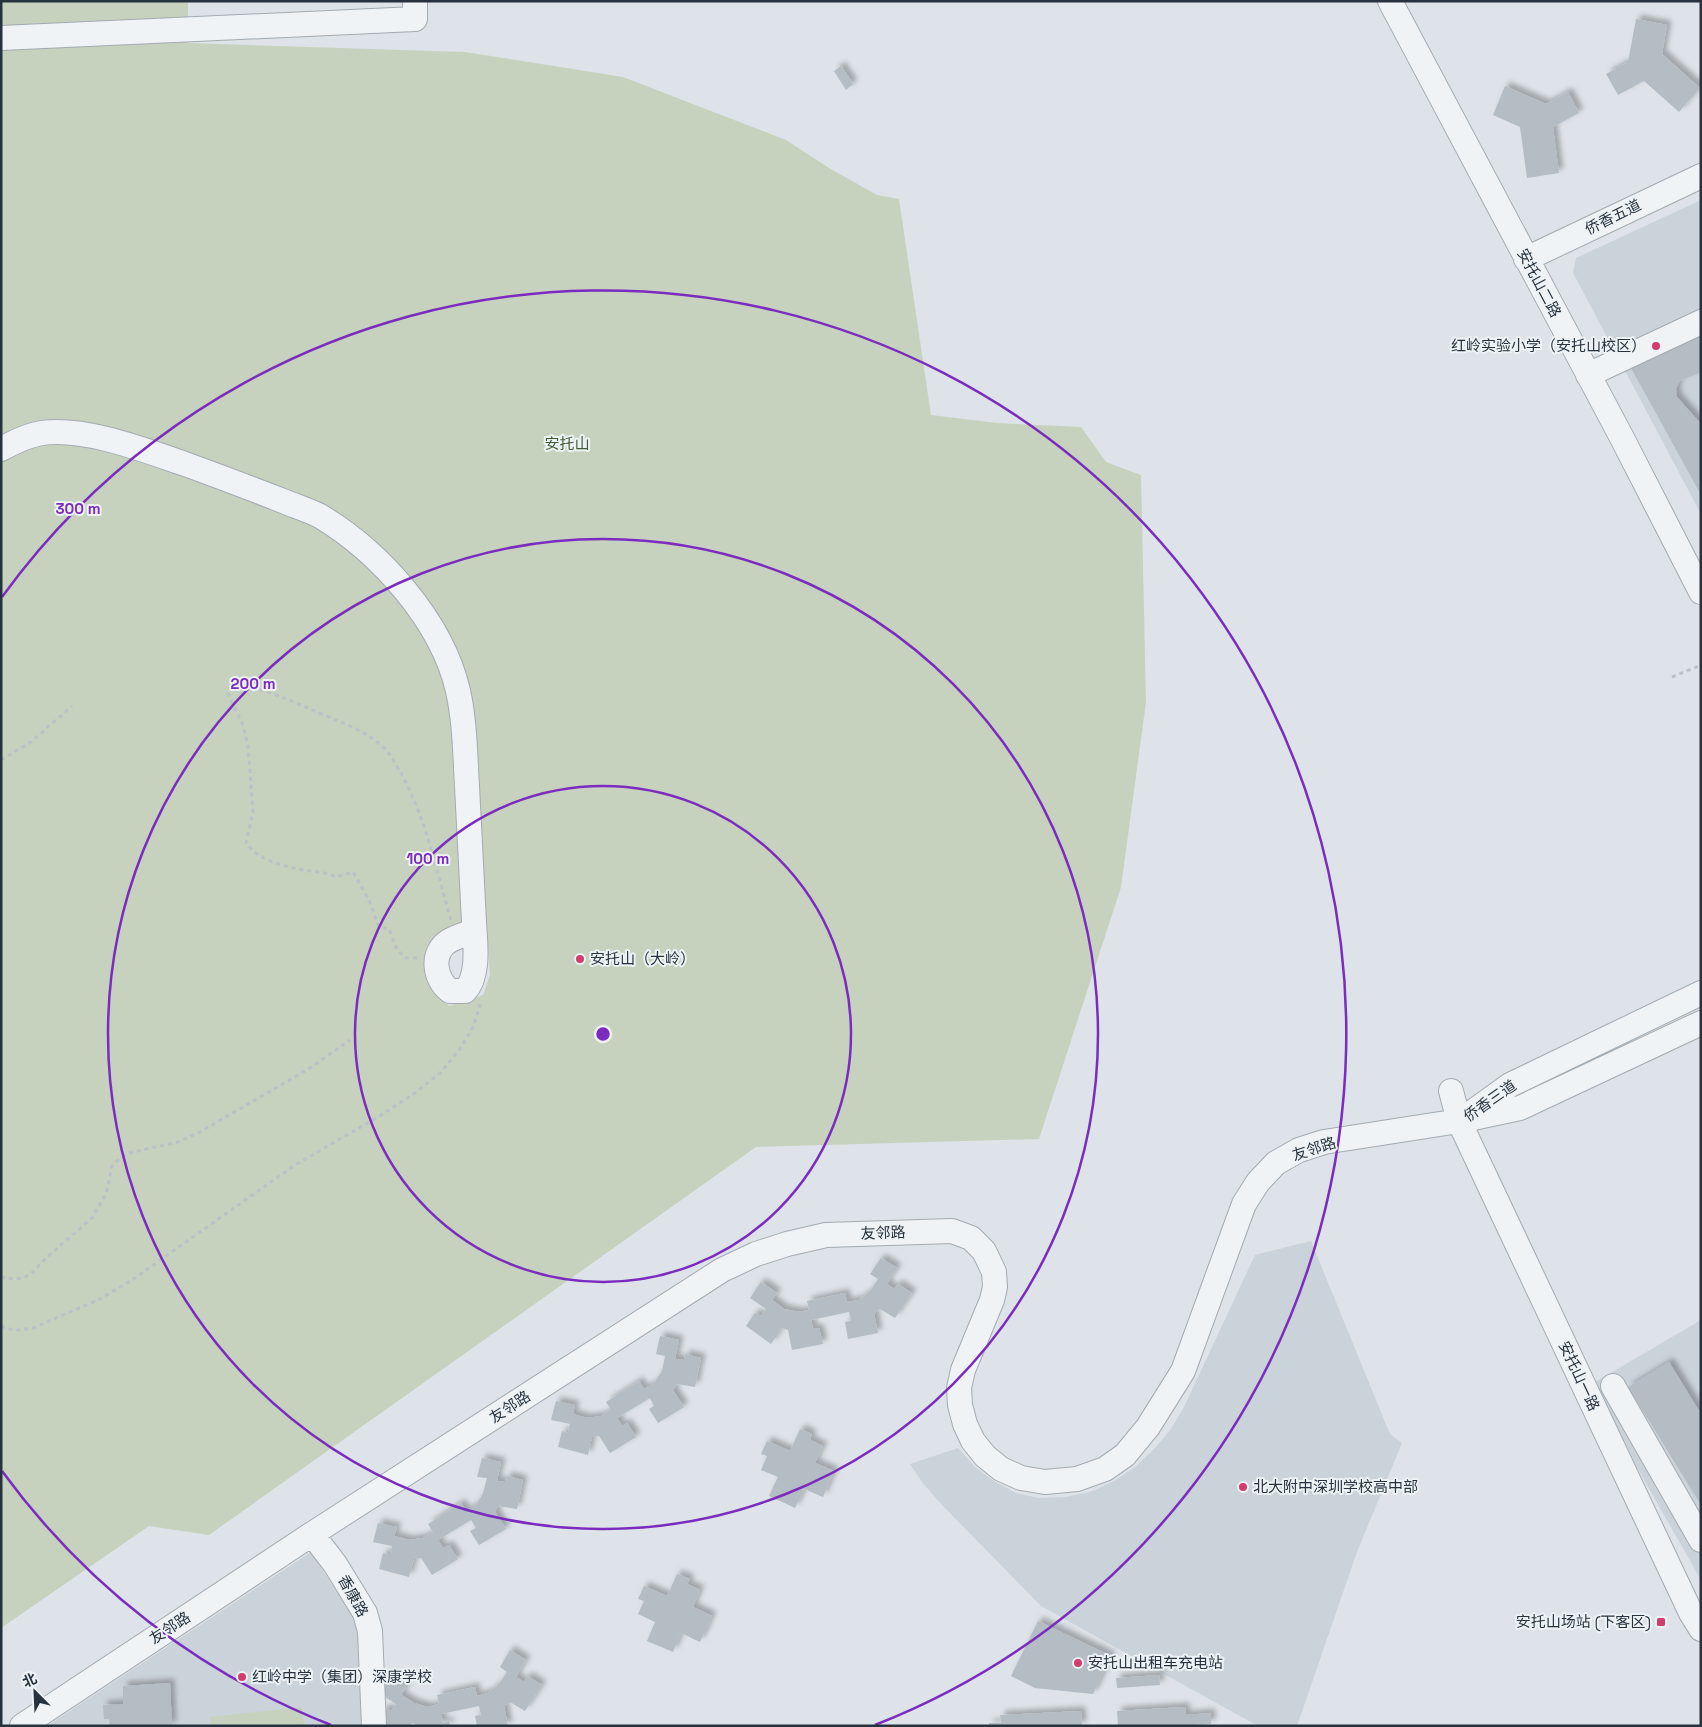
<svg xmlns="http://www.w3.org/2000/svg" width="1702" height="1727" font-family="'Space Grotesk','Noto Sans SC',sans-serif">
<defs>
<filter id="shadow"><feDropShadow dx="4.5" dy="-4.5" stdDeviation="2.5" flood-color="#0004"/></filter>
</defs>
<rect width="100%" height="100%" fill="#dde3e8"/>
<path fill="#cbd3da" d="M1701,200V514L1573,273L1576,258Z
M1311,1241L1390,1434L1402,1443L1357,1552L1297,1726H1258L1041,1606L941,1504L922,1482L910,1464L958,1448L975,1467L994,1481L1016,1493L1039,1498L1065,1497L1090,1492L1114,1481L1135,1467L1155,1448L1171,1429L1184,1407L1255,1255Z
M1701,1320V1580L1590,1385Z
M311,1552L361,1629L364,1726H47Z"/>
<path fill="#c6d2be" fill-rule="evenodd" d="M1,1H188V43L465,52L623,77L786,140L829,168L877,195L899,199L931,415L997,423L1081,427L1106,462L1141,475L1146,702L1121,887L1039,1139L756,1147L209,1535L149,1526L1,1628ZM459,923L485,926L488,947L490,975L483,995L449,1006L425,961L428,959L429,944C442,937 444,928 459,923Z
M302,1707L304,1726H210V1717Z"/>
<path fill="#b4bdc4" filter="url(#shadow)" d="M1636,19L1667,25L1662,54L1700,88L1679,112L1644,81L1618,95L1606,74L1628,62Z
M841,66L853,84L846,90L834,71Z
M1505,86L1546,104L1568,92L1579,113L1553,127L1559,173L1527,178L1520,127L1493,115Z
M1701,335V372L1680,381L1676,389L1677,397L1701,424V495L1631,368Z
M881,1258L897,1268L887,1284L894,1289L898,1284L912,1293L895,1318L880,1309L874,1313L878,1333L848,1339L845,1322L851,1321L849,1312L811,1320L813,1329L819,1328L823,1344L792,1350L788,1330L782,1328L771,1344L746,1326L755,1313L761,1316L766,1309L750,1298L761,1282L777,1293L772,1300L784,1309L798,1312L809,1310L807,1301L845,1293L847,1302L859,1300L870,1291L878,1279L870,1274Z
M660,1336L679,1340L675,1359L684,1360L685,1354L701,1358L695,1387L677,1384L673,1390L684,1407L658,1423L649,1409L654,1406L650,1398L617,1418L622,1426L627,1423L636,1437L610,1453L599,1436L592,1437L588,1455L558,1447L562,1431L568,1433L570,1424L551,1420L556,1401L575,1405L573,1414L587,1418L601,1416L611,1410L606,1402L639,1381L644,1389L654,1383L662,1371L665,1356L656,1354Z
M1669,1362L1701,1414V1505L1628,1387Z
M800,1429L812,1434L810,1440L823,1446L815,1463L834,1471L823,1497L804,1489L795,1508L769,1496L778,1477L761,1470L767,1456L761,1454L767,1441L790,1451Z
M482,1458L501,1462L497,1481L505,1482L507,1476L523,1480L517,1509L498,1506L495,1512L506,1529L479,1545L470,1531L476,1528L471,1520L438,1540L443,1548L449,1545L458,1559L432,1575L421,1558L414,1559L409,1577L379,1569L383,1553L390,1555L392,1546L373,1542L378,1523L397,1527L394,1536L409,1540L423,1538L433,1532L428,1524L461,1503L466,1511L476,1505L483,1493L487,1478L477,1477Z
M677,1574L690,1579L687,1584L700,1590L693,1607L712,1616L700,1642L681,1633L673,1652L647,1641L655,1622L638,1614L644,1601L638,1599L644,1586L667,1596Z
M1038,1621L1111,1656L1093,1694L1035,1688L1011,1676Z
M510,1650L526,1660L516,1677L524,1682L527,1676L542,1685L525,1711L510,1702L504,1706L508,1726H477L475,1716L481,1715L479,1706L441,1714L443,1723L449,1721L450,1726H419L412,1723L410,1726H382L376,1722L385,1708L391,1711L396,1704L379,1693L390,1677L406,1687L401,1695L414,1703L428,1707L439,1704L437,1695L475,1687L477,1696L488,1693L499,1684L507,1672L500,1667Z
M1159,1675L1160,1685L1117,1688L1116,1678Z
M170,1683L172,1726H110L109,1719H104L103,1705L123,1704V1686Z
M1185,1707L1186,1715L1211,1713V1724L1176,1726H1118L1117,1711Z
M1081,1711L1082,1726H989V1723H1001L1000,1715Z"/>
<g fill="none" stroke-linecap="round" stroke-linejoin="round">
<defs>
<path id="minor" d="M1390,1L1621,436L1701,592
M1,38L415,19V1
M1526,259L1701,176
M1588,375L1701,322
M1,449C14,442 28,435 42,433C85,427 144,450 185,464C218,476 250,488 283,501C295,506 308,510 320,516C380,552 442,621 458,691C465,722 465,754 467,786C469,831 472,877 474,922C475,942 480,975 465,991H450C436,980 430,956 446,943C454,937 465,935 474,930
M1451,1091L1459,1121L1691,1613L1701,1629
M1467,1116L1510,1085L1701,993
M1613,1386L1701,1540
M312,1534L335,1564L365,1613L370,1631L374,1726
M22,1726L312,1534L722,1270L756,1254L787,1244L826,1235L952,1231L971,1238L984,1251L994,1272L995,1287L992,1300L963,1370L959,1388L960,1405L965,1424L973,1441L985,1456L1001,1469L1021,1478L1045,1482L1077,1479L1105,1469L1125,1455L1148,1427L1183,1371L1244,1204L1258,1182L1276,1163L1299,1150L1324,1142L1459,1121L1520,1108L1701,1023"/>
</defs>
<use href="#minor" stroke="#a2abb2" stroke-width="26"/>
<path stroke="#bbc1c6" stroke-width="3" stroke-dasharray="4 4" stroke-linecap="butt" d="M1672,677L1701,665
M1,760L31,742L72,706
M417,958H406L397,950L389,929L379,927L369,900L353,872L336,877C324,871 311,872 298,869C280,865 257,859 246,843L253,812L248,745L242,723L229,696L228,690L230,687C258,685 285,698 310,709C334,720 365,729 384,748C391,755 396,765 401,773C426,819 437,871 451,921
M1,1277L14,1279L23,1278L31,1274L47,1257L93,1217L106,1194L112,1166L119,1159L129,1153L178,1142L200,1132L310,1068L350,1040
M1,1326L7,1329L18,1330L33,1328L100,1299L132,1280L295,1165L378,1117L415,1093L440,1073L460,1049L474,1026L480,1004"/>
<use href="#minor" stroke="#f0f3f6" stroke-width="24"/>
</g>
<g fill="none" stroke="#7b2cbf" stroke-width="2.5">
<circle cx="603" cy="1034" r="248"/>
<circle cx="603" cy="1034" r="495"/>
<path d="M331 1725A743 743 0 0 1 2 1471M2 597A743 743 0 1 1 875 1725"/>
</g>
<g fill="#d23d6d" stroke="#edf2f5" stroke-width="2">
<circle cx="1656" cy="346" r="5"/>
<circle cx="580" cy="959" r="5"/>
<circle cx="1243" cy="1487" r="5"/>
<rect x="1656" y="1617" width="10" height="10" rx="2.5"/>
<circle cx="1078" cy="1663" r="5"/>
<circle cx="242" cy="1677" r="5"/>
</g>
<g text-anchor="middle" stroke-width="4" stroke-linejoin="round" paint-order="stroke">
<g font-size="15" fill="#26333f" stroke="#edf2f5">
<text transform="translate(1613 217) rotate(-26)" y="5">侨香五道</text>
<text transform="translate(1539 283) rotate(62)" y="5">安托山二路</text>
<text transform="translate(1490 1101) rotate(-35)" y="5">侨香三道</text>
<text transform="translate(1314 1149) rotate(-18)" y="5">友邻路</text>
<text transform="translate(883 1233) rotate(-2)" y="5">友邻路</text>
<text transform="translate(1579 1376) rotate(65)" y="5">安托山一路</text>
<text transform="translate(510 1407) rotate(-33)" y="5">友邻路</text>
<text transform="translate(353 1596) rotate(61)" y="5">香康路</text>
<text transform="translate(170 1628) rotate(-33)" y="5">友邻路</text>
</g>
<g font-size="15" fill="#26333f" stroke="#edf2f5" text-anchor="start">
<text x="1646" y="351" text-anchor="end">红岭实验小学（安托山校区）</text>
<text x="590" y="964">安托山（大岭）</text>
<text x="1253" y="1492">北大附中深圳学校高中部</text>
<text x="1651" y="1627" text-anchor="end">安托山场站 (下客区)</text>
<text x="1088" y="1668">安托山出租车充电站</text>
<text x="252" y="1682">红岭中学（集团）深康学校</text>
</g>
<g font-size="15" fill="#415b33" stroke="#edf2f5">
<text x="567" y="449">安托山</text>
</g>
</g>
<circle cx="603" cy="1034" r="8" fill="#7b2cbf" stroke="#edf2f5" stroke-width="2.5"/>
<g font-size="15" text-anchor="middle" font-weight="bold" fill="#7b2cbf" stroke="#edf2f5" stroke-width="4" stroke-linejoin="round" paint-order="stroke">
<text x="78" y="514">300 m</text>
<text x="253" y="689">200 m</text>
<text x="428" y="864">100 m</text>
</g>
<rect width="1702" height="1727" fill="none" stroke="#26333f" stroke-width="5"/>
<g transform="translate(35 1692) rotate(336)" stroke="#edf2f5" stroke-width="4" paint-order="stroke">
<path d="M0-4L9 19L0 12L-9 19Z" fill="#26333f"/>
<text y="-8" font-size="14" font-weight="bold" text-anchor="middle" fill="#26333f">北</text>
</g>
</svg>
